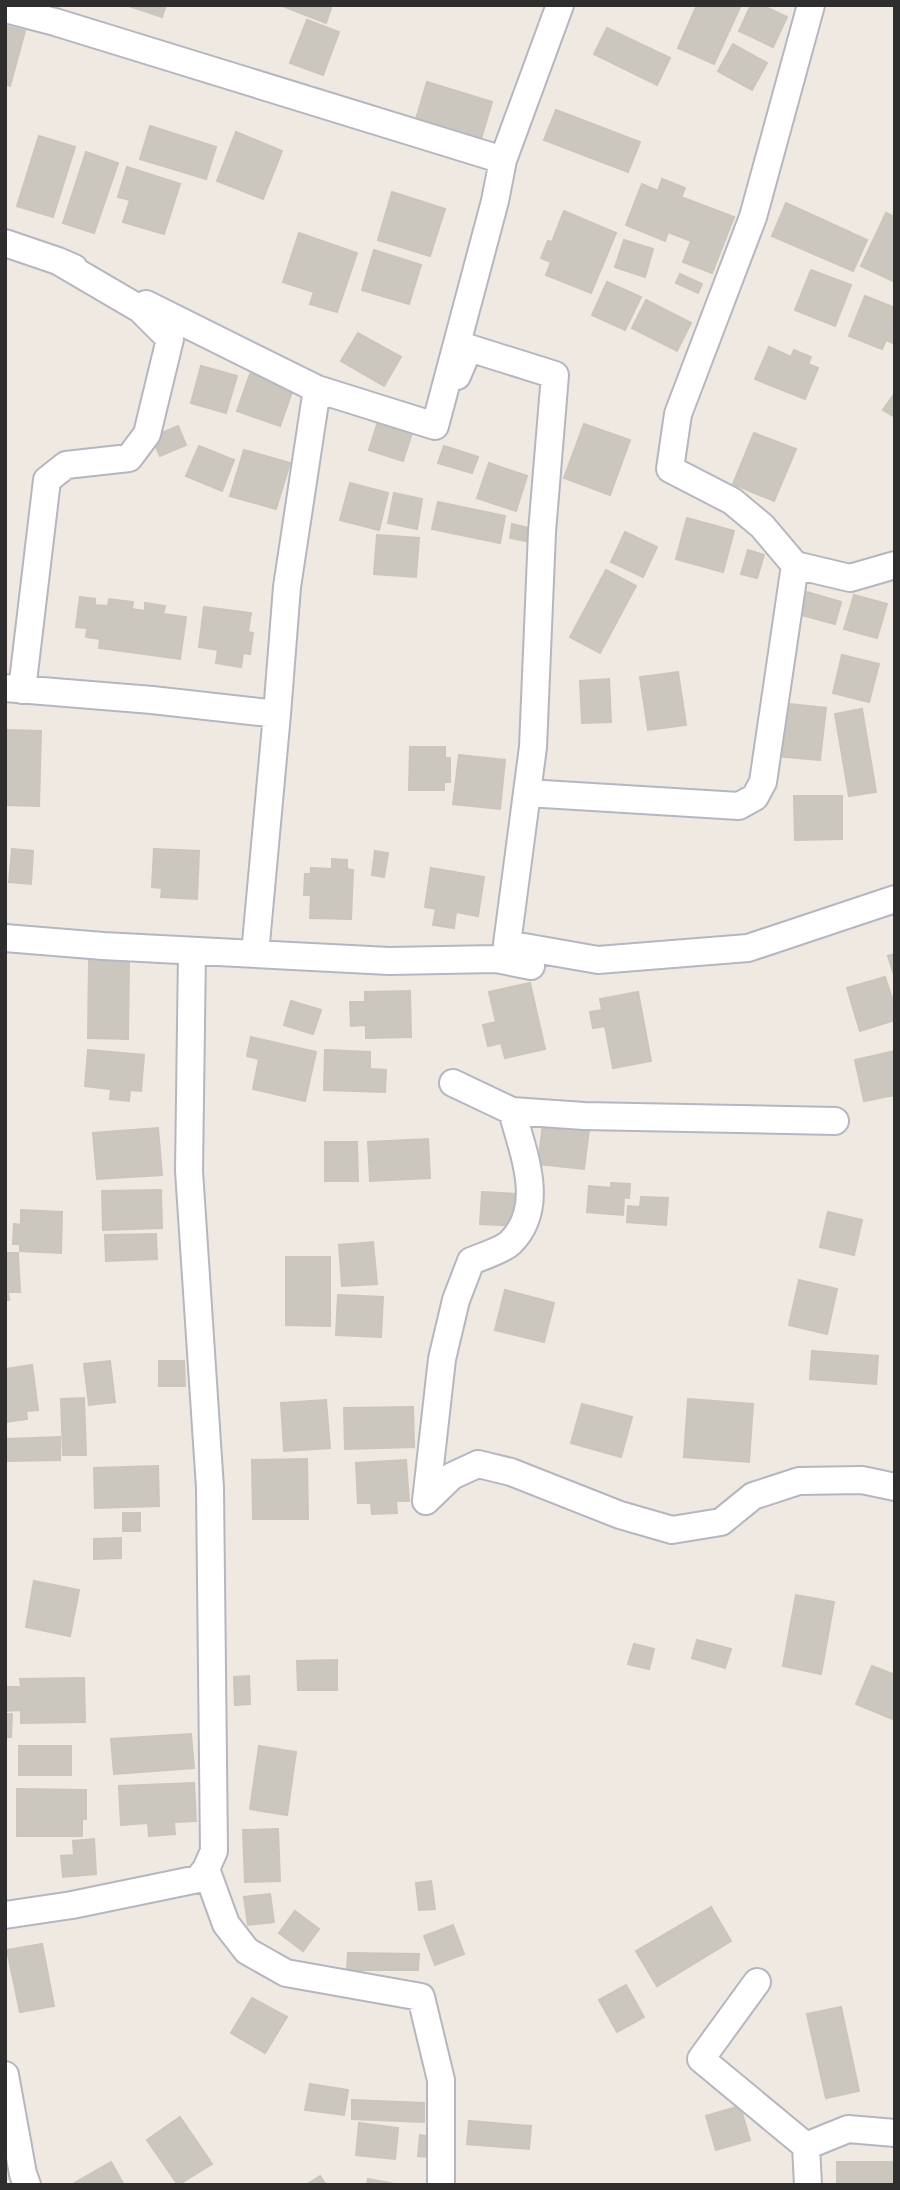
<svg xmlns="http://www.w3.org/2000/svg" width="900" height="2190" font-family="'Golos Text',sans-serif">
<rect width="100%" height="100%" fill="#efe9e1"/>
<path fill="#cbc7bf" stroke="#cbc5ba" stroke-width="2" d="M126,5H166L162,17Z
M280,5H332L326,23Z
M697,5H741L714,64L678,48Z
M751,5H761L787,17L773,47L739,31Z
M307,20L339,32L323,75L290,63Z
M5,26L25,31L10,86L5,84Z
M607,28L670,58L657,85L594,54Z
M733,44L767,63L752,90L718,71Z
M427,82L492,102L481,139L416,119Z
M556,110L640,142L628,172L544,140Z
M150,126L216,147L206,179L140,159Z
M236,132L282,151L263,199L217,181Z
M39,136L75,147L53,217L17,206Z
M86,152L118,163L94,233L63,223Z
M127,167L180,184L164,234L123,222L130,200L118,197Z
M662,179L685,188L681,197L734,217L712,273L683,262L691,241L668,232L665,241L626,225L642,184L658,191Z
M392,192L445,209L430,256L378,240Z
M786,203L867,240L853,271L772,236Z
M564,211L616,233L591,293L546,275L551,262L541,258L548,241L552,242Z
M886,213L895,217V282L861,266Z
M299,233L357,253L337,312L310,304L314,292L283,282Z
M624,240L653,249L645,277L615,267Z
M374,250L421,265L409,304L362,290Z
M811,270L851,285L835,326L795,310Z
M680,274L702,284L698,293L676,283Z
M607,282L641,297L625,330L592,315Z
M865,296L895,308L893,323H895V344L886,340L882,349L849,336Z
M646,300L691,323L677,351L632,328Z
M358,333L401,357L384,386L341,361Z
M769,347L791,357L794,350L811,357L808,364L818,368L805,399L755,379Z
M201,366L237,376L226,413L191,403Z
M250,374L293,389L280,426L237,411Z
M895,393V417L883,410Z
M379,418L413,430L403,461L369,450Z
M584,424L630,440L610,495L564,478Z
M178,426L186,445L160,456L152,437Z
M754,433L796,449L774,501L733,484Z
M199,446L234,460L222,491L186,476Z
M444,446L478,457L472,473L438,463Z
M244,450L290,463L276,509L230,496Z
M489,463L527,476L516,511L477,498Z
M350,483L388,493L379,530L340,520Z
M394,493L422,499L417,529L388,523Z
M438,502L505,516L500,543L432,529Z
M687,518L734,531L723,572L676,559Z
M512,524L529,528L526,541L510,538Z
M625,532L657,547L643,577L611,562Z
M377,535L419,538L416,577L374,574Z
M748,550L764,555L757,578L741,574Z
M606,570L636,586L600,653L570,637Z
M800,590L841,602L835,624L794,613Z
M854,595L887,604L877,638L844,629Z
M80,597L95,599V605L108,606L109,599L133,602L132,609L145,611V603L165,606L163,614L186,617L180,659L99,648L100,639L86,637L87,628L76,627Z
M204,607L251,613L248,632L253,633L250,654L243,653L241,667L216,663L218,650L199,647Z
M842,655L879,664L869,702L833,693Z
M678,672L686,725L648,730L640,677Z
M609,679L611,722L582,723L580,681Z
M780,703L826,708L820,760L774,756Z
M862,709L876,792L849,796L835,714Z
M5,730L41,731L39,806L5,805Z
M410,747H445V758H450V782H444V790H409Z
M459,755L505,760L500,809L453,804Z
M794,796H842V839L795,840Z
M12,849L33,851L31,884L9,882Z
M154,849L199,851L197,899L161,897L162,888L152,887Z
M375,851L388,853L384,877L372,875Z
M332,859L347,860V869L353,870L351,919L310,918L311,895H304L305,874H311V868L332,869Z
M431,868L484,877L478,916L456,912L454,928L433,925L436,909L425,907Z
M895,954V978L888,956Z
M89,961L129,962L128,1039L88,1038Z
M885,977L895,1007V1020L860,1031L847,988Z
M530,983L545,1049L505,1058L501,1043L488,1046L483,1025L496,1022L489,992Z
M410,991L411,1037L366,1038V1025L351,1026L350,1002H365V992Z
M638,992L651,1061L613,1068L605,1026L593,1028L590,1012L602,1010L600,999Z
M291,1001L321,1010L313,1034L284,1025Z
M251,1037L316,1052L305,1101L253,1089L259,1059L247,1056Z
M88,1050L144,1055L141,1091L130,1090L129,1101L110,1099L111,1089L85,1086Z
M325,1050L370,1052V1069L386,1070L385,1092L324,1090Z
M895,1051V1095L864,1101L855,1060Z
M543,1124L589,1130L584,1169L538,1164Z
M158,1128L162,1175L97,1179L93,1133Z
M428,1139L430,1178L370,1181L368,1142Z
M325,1142H357L358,1181H325Z
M611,1183L630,1184L629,1198L624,1197L623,1215L587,1212L589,1186L611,1188Z
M161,1190L162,1228L103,1230L102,1191Z
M482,1192L519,1194L517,1226L480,1224Z
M641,1197L668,1198L666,1225L627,1222L628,1206L640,1207Z
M21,1210L62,1212L61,1253L20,1251V1244H13L14,1224L21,1225Z
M828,1212L862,1220L854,1255L820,1247Z
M156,1234L157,1259L106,1261L105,1235Z
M373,1242L377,1284L342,1286L339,1245Z
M5,1253H18L20,1292H8L9,1300H5Z
M286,1257H330V1326L286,1325Z
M799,1280L837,1289L827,1334L789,1325Z
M505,1290L554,1303L544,1342L495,1330Z
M338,1295L383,1297L381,1337L336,1335Z
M812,1351L878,1356L876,1384L810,1379Z
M110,1361L115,1402L89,1405L84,1364Z
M159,1361H184L185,1386H159Z
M32,1365L38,1410L26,1411L27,1419L7,1422L5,1414V1369Z
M84,1398L86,1455H63L61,1399Z
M688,1399L753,1404L749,1462L684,1457Z
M326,1400L330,1448L284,1451L281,1403Z
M582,1404L632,1417L621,1457L571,1443Z
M413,1407L414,1447L345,1449L344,1408Z
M60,1437V1460L7,1461L6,1439Z
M307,1459L308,1519H253L252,1460Z
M406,1460L409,1501H396L397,1513L372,1514L371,1503H358L356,1463Z
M158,1466L159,1506L95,1508L94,1468Z
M123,1513H140V1531H123Z
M121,1538V1558L94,1559V1539Z
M34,1581L79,1590L70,1636L26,1627Z
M796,1595L834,1602L821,1674L783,1666Z
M697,1640L731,1649L725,1668L692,1658Z
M634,1644L654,1649L649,1669L628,1664Z
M337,1660V1690H298L297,1661Z
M872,1666L895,1675V1720L856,1704Z
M249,1676L250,1704L235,1705L234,1677Z
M84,1678L85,1722L21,1723V1710L6,1711V1687H21L20,1679Z
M5,1714H12L11,1737H5Z
M191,1734L194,1768L114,1774L111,1739Z
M19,1746H71V1775H19Z
M259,1746L296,1752L287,1815L250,1809Z
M194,1783L196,1821L174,1822L175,1834L149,1836L148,1823L121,1825L119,1786Z
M17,1789L86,1790V1819H82V1836H17Z
M278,1829L280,1881L245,1882L243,1830Z
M94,1839L96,1874L63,1877L61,1856L74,1855L73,1841Z
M431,1881L435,1909L419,1910L416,1883Z
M270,1894L274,1922L248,1925L244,1897Z
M711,1907L731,1941L657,1986L636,1951Z
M295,1911L319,1929L303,1951L279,1933Z
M453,1925L464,1954L435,1965L424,1936Z
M42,1944L54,2006L20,2012L7,1950Z
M348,1953L419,1954L418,1970H347Z
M626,1985L644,2017L617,2032L599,2000Z
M252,1998L287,2017L265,2053L231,2033Z
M841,2007L859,2091L826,2098L807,2014Z
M310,2084L348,2090L344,2115L305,2110Z
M352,2100L424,2103V2122L352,2119Z
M740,2106L750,2140L716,2150L706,2116Z
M180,2117L212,2164L178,2185L147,2140Z
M469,2121L531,2126L529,2149L467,2144Z
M359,2123L398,2128L395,2159L356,2155Z
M420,2135L431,2137L429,2157L418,2156Z
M111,2162L124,2185H71Z
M837,2162H895V2185H837Z
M320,2176L326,2185H306Z
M368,2179L400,2185H367Z"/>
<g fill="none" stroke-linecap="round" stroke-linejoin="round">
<defs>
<path id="minor" d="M811,5L753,217L678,414L670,469L732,501L762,526L795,565L850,578L895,565
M5,9L55,22L503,160L495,201L435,426L317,389L287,587L277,714L152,700L5,688
M503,160L560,5
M5,243L58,261L74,268
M146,304L317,389
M457,376L469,348L555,375L542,532L533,747L507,944L598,960L748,948L895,899
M22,690L47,480L66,465L129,458L147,434L170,339L140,309L58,261
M527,793L739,806L755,797L763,782L795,565
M5,938L103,946L389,961L496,959L531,966
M255,954L277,714
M453,1083L512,1111L584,1116L835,1121
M426,1501L452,1476L478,1464L511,1472L620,1515L672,1530L721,1522L753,1496L799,1481L862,1480L895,1487
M426,1501L442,1359L456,1300L471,1261C483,1256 501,1251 510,1243C547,1207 523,1153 512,1111
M206,1869L226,1924L247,1951L286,1973L421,1997L441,2080V2185
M5,1915L72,1905L198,1879L206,1869L214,1851L210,1488L189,1171L192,951
M757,1982L701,2059L806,2146L808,2185
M5,2075L23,2174L27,2185
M806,2146L848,2129L895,2133"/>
</defs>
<use href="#minor" stroke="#b4b7c1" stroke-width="30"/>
<use href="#minor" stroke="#fff" stroke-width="26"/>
</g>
<rect width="900" height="2190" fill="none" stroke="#2e2e2e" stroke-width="14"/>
</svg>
